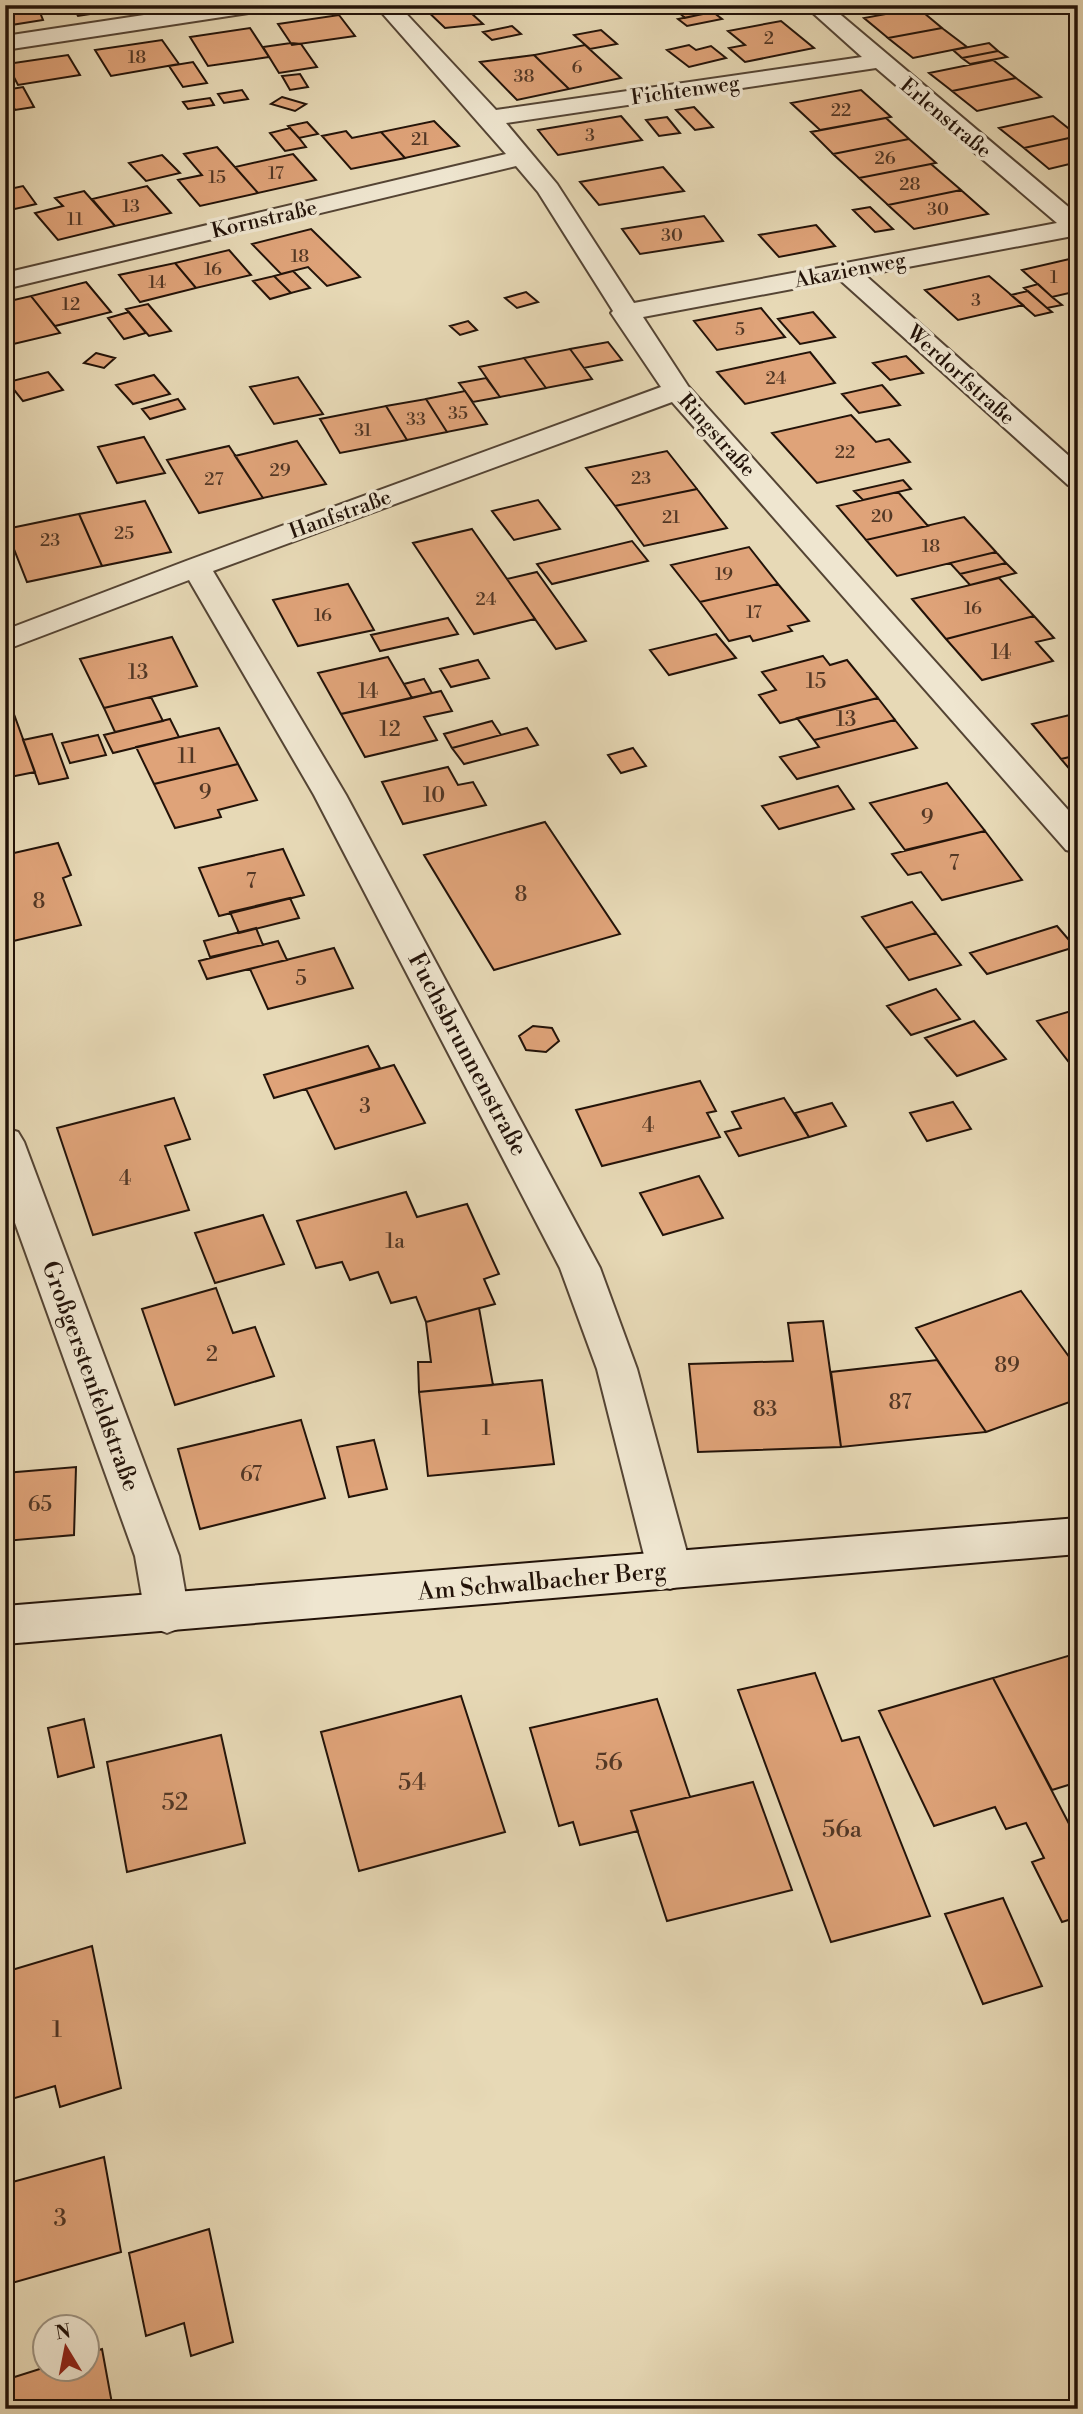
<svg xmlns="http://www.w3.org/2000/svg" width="1083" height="2414" font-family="'Libre Bodoni',serif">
<rect width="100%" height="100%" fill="#e7d9b6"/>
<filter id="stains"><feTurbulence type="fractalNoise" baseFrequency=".00286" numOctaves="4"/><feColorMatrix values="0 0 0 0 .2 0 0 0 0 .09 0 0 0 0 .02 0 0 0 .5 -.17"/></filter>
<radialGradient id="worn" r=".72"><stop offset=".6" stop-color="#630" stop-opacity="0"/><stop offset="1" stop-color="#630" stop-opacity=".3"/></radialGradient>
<path fill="#dfa379" stroke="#231309" stroke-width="2" d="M5,5H37L43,20L5,26Z
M72,5H127L129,8L78,16Z
M421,5H486L489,8L470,12L483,24L445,28Z
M670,5H743L685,18Z
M918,8L942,28L888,38L864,18Z
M713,12L722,19L687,26L678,19Z
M339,15L355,36L292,45L278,24Z
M781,21L814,48L745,62L729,48L745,45L728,31Z
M512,26L521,34L492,40L483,32Z
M250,28L269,57L208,66L190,37Z
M942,28L967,47L913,58L888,38Z
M601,30L617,44L590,49L574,35Z
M162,40L179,64L111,76L95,50Z
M291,43L301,44L317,67L279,73L263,47Z
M989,43L998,51L962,58L953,50Z
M585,45L621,78L569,89L534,55Z
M689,45L696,50L711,46L726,58L689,67L667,50Z
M998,51L1007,57L970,64L962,58Z
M68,55L80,75L18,85L7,64Z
M534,55L569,89L517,100L480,62Z
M993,60L1016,78L952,91L929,73Z
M193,62L207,83L183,87L169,66Z
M300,74L308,87L290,90L282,76Z
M1016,78L1041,97L977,111L952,91Z
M23,87L34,107L15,110L5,90Z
M242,90L248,99L224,103L218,94Z
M861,90L891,117L820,130L791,103Z
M282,97L306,104L295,111L271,104Z
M210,98L214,105L188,109L183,102Z
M694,107L713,127L695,130L676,110Z
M621,116L642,140L558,155L538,130Z
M1053,116L1078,136L1024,148L999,128Z
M667,117L680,133L659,136L646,120Z
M886,118L909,139L833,154L811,132Z
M434,121L459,146L405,158L381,132Z
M307,122L318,134L299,138L288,126Z
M290,128L299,138L306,147L285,151L270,133Z
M346,131L352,138L381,132L405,158L351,169L322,136Z
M1078,136V162L1049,169L1024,148Z
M909,139L936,163L859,178L833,154Z
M217,147L258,193L200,206L178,180L202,175L184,154Z
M293,154L316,180L258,193L235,167Z
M162,155L180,173L146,181L129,163Z
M931,164L961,190L888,205L859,178Z
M663,167L684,191L599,205L580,182Z
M23,186L36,204L15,209L5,196V190Z
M147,186L171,213L115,226L92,199Z
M961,190L988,214L914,229L888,205Z
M84,191L115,226L58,240L35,213L63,206L55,198Z
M870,207L893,229L875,232L853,210Z
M704,216L723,241L640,254L622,229Z
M816,225L835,246L779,257L759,235Z
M311,229L360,277L327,286L308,267L281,274L252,244Z
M229,250L251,275L196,288L175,263Z
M1078,257V291L1052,297L1022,270Z
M175,263L196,288L140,302L119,275Z
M293,271L310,288L291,293L274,276Z
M274,276L291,293L270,299L253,281Z
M989,276L1023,305L958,320L925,290Z
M86,282L111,312L55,326L31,296Z
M1038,284L1052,297L1062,305L1047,308L1024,288Z
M1028,291L1047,308L1052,312L1035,316L1011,295Z
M526,292L538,302L517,308L505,298Z
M31,296L60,333L5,346V302Z
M148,304L171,331L149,336L126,309Z
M761,308L785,337L717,350L694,321Z
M129,312L146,333L124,339L108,318Z
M813,312L835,337L800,344L778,319Z
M468,321L477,330L460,335L450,326Z
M608,342L622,360L584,368L570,349Z
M570,349L592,379L546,388L524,358Z
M810,352L835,383L745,404L717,372Z
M96,353L115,358L104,368L84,363Z
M906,356L923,373L890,380L873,363Z
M524,358L546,388L500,397L479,367Z
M48,372L63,390L23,401L8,382Z
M154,375L170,394L133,404L116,385Z
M298,377L323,414L274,424L250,387Z
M486,378L500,397L473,402L459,383Z
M882,385L900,405L859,413L842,394Z
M465,391L487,424L447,432L426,399Z
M178,399L185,409L150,419L142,409Z
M426,399L447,432L407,440L386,406Z
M386,406L407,440L340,453L320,419Z
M851,415L876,442L889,439L910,462L817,483L772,433Z
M144,437L165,473L117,483L98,447Z
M297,441L326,484L263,498L235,456Z
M229,446L263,498L199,513L167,460Z
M667,451L697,489L615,506L586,468Z
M903,480L911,489L863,500L854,491Z
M697,489L727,528L644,546L615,506Z
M898,492L928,526L866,540L837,506Z
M538,500L560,529L514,540L492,511Z
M145,501L171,552L102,566L79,514Z
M79,514L102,566L27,582L6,529Z
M964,517L996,552L897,576L866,540Z
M472,529L535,619L474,634L413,543Z
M632,541L648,561L552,584L537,564Z
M749,547L778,584L700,602L671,565Z
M996,552L1006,563L960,574L950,563Z
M1006,563L1016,573L970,585L960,574Z
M537,572L586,641L556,649L507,579Z
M999,578L1034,616L946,639L912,599Z
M348,584L374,630L298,646L273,600Z
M778,584L809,621L788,626L792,631L753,641L750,636L729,641L700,602Z
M1034,616L1054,638L1036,642L1053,661L982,680L946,639Z
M448,618L458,634L380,651L371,635Z
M716,634L736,658L669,675L650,650Z
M172,637L197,686L104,708L80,659Z
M823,656L830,665L847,660L878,698L780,723L759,695L776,690L762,672Z
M388,657L412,698L341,714L318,673Z
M478,660L489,678L451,687L440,669Z
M424,679L432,693L412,698L404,684Z
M441,691L452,711L424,717L437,740L365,757L341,714Z
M151,697L163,721L115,732L104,708Z
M878,698L895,720L814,740L797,718Z
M11,706L35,772L5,778V707Z
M1078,713V755L1061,759L1032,724Z
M170,719L179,737L113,753L104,735Z
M895,720L917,748L797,779L780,757L819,747L814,740Z
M492,721L501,735L452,748L444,734Z
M219,728L238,764L154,784L136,747Z
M527,728L538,745L464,764L452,748Z
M52,734L68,778L39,784L23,740Z
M98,735L106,755L70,763L62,743Z
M633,748L646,766L621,773L608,755Z
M1078,755V779L1061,759Z
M238,764L257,800L218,810L221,817L175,828L154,784Z
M448,767L458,785L473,782L486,805L403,824L382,782Z
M947,783L985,831L905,850L870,803Z
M838,786L854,809L779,829L762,806Z
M545,822L620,934L494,970L424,855Z
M985,831L1022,880L942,900L921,872L908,875L892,854Z
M58,843L71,875L63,878L81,925L5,943V855Z
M283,849L304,895L219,916L199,868Z
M290,898L299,918L239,933L230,912Z
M912,902L936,933L885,948L862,917Z
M1057,926L1075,947L987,974L970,953Z
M256,928L263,945L210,957L204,941Z
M936,933L961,965L909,980L885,948Z
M278,941L287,960L207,979L199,961Z
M334,948L353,988L268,1009L250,969Z
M936,989L960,1019L911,1035L887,1006Z
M1078,1009V1069L1075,1070L1037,1021Z
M974,1021L1006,1059L957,1076L925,1038Z
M533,1026L552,1028L559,1041L546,1052L526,1050L519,1036Z
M368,1046L380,1068L274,1098L264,1075Z
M394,1065L425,1123L335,1149L306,1089Z
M700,1081L716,1111L707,1113L720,1137L602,1166L576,1110Z
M174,1098L190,1139L165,1146L189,1210L93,1235L57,1128Z
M784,1098L809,1137L739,1156L725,1132L741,1128L732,1112Z
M953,1102L971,1129L927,1141L910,1113Z
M832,1103L846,1126L809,1137L795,1113Z
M699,1176L723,1218L663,1235L640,1193Z
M406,1192L417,1217L467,1204L499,1274L484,1279L495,1304L426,1322L416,1297L391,1303L378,1272L350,1280L342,1262L316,1268L297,1221Z
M263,1215L284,1264L215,1283L195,1233Z
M216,1288L233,1333L255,1327L274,1376L175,1405L142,1309Z
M1021,1291L1078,1369V1399L986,1432L916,1328Z
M479,1308L493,1385L419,1392L418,1362H431L426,1322Z
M823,1321L841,1447L698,1452L689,1364L793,1361L788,1323Z
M937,1360L986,1432L841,1447L831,1372Z
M542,1380L554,1464L428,1476L419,1392Z
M301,1420L325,1498L200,1529L178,1449Z
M374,1440L387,1489L349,1497L337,1447Z
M76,1467L74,1535L5,1541V1473Z
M1078,1653V1782L1052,1790L993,1678Z
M815,1673L842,1741L859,1737L930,1916L831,1942L738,1690Z
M993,1678L1078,1841V1917L1062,1922L1032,1862L1044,1858L1026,1823L1006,1829L995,1807L934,1826L879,1711Z
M461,1696L505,1832L359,1871L321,1732Z
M657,1699L690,1797L631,1811L638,1831L580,1845L573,1822L559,1826L530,1728Z
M84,1719L94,1767L58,1777L48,1728Z
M221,1735L245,1843L127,1872L107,1762Z
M753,1782L792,1890L667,1921L631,1811Z
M1003,1898L1042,1986L983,2004L945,1914Z
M92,1946L121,2088L60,2107L55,2086L5,2101V1972Z
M104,2157L121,2252L5,2285V2184Z
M209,2229L233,2342L191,2356L184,2323L146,2336L129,2253Z
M102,2349L113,2409H5V2380L46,2367L88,2368V2353Z"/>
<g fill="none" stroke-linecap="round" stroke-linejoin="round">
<defs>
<path id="minor" d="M210,5H266L255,12L5,50V36Z
M375,5H398L496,110L862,57L804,5H829L1078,215V235L865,275L1078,464V487L1068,485L840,280L643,317L688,386L1078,821V853L1066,850L672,402L213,571L346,795L600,1268L637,1369L692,1571L685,1584L670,1589L655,1584L648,1571L597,1369L560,1268L314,795L189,580L5,650V630L186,561L661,387L611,313L613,311L538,192L516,166L5,289V273L506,154ZM876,68L1057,223L634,303L557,184L506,123Z
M5,1128L18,1132L24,1142L179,1556L189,1614L183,1627L167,1633L151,1627L145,1614L135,1556L5,1195Z"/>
<path id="secondary" d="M1078,1518V1554L5,1644V1606Z"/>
</defs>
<use href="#minor" stroke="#544434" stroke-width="4"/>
<use href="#secondary" stroke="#231309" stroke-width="4"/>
<use href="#minor" fill="#efe6d0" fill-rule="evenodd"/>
<use href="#secondary" fill="#efe6d0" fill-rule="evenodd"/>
</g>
<g text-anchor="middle" stroke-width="7" stroke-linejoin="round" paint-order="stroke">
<g font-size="18" fill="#523725">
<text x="769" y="44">2</text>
<text x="137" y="63">18</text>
<text x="577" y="73">6</text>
<text x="524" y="82">38</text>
<text x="841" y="116">22</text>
<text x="590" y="141">3</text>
<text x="420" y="145">21</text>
<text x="885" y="164">26</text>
<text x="276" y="179">17</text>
<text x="217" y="183">15</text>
<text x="910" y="190">28</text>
<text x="131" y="212">13</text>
<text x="938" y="215">30</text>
<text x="75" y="225">11</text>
<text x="672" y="241">30</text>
<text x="300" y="262">18</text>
<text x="213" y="275">16</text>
<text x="1054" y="283">1</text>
<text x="157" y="288">14</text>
<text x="976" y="306">3</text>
<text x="71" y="310">12</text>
<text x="740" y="335">5</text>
<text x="776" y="384">24</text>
<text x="458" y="419">35</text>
<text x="416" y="425">33</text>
<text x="363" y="436">31</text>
<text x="845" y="458">22</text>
<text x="280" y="476">29</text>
<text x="641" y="484">23</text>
<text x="214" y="485">27</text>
<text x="882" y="522">20</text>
<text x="671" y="523">21</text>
<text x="124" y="539">25</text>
<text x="50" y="546">23</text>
<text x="931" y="552">18</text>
<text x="724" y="580">19</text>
<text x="486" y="605">24</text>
<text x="973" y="614">16</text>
<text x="754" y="618">17</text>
<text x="323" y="621">16</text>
</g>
<g font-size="21" fill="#231309" stroke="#efe6d0">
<text transform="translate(685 90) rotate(-8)" y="7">Fichtenweg</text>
<text transform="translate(946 118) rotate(40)" y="7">Erlenstraße</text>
<text transform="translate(264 219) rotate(-13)" y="7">Kornstraße</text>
<text transform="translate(850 270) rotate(-11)" y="7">Akazienweg</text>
<text transform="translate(961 375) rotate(42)" y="7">Werdorfstraße</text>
<text transform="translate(717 435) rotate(48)" y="7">Ringstraße</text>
<text transform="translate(340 514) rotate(-20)" y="7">Hanfstraße</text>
</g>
<g font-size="21" fill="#523725">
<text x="1001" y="659">14</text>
<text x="138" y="679">13</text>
<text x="816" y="688">15</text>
<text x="368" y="698">14</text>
<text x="846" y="726">13</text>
<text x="390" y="736">12</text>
<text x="187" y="763">11</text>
<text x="205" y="799">9</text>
<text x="434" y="802">10</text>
<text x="927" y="824">9</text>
<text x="954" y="870">7</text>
<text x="251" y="888">7</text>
<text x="521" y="901">8</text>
<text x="39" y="908">8</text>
<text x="301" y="985">5</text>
<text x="365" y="1113">3</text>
<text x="648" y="1132">4</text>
<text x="125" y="1185">4</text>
<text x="395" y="1248">1a</text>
<text x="212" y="1361">2</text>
<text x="1007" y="1372">89</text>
<text x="900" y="1409">87</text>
<text x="765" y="1416">83</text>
<text x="486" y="1435">1</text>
<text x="251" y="1481">67</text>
<text x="40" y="1511">65</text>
</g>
<g font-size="24" fill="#231309" stroke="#efe6d0">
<text transform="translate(468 1054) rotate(62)" y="8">Fuchsbrunnenstraße</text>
<text transform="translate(91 1376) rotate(70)" y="8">Großgerstenfeldstraße</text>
<text transform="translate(542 1581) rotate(-5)" y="8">Am Schwalbacher Berg</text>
</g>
<g font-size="24" fill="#523725">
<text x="609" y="1770">56</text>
<text x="412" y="1790">54</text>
<text x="175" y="1810">52</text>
<text x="842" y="1837">56a</text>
<text x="57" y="2037">1</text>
<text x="60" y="2226">3</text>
</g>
</g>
<rect width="1083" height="2414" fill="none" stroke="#e7d9b6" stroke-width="28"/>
<rect x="7" y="7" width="1069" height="2400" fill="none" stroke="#231309" stroke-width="3.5"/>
<rect x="14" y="14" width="1055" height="2386" fill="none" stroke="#231309" stroke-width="2"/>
<g transform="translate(66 2348) rotate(350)"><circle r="33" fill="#efe6d0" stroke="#9d9280" stroke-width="2"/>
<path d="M0-5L12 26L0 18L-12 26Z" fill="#8f2418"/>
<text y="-10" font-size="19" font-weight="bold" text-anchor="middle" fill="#231309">N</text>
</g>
<rect width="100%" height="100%" filter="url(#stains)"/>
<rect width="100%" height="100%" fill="url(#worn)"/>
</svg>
